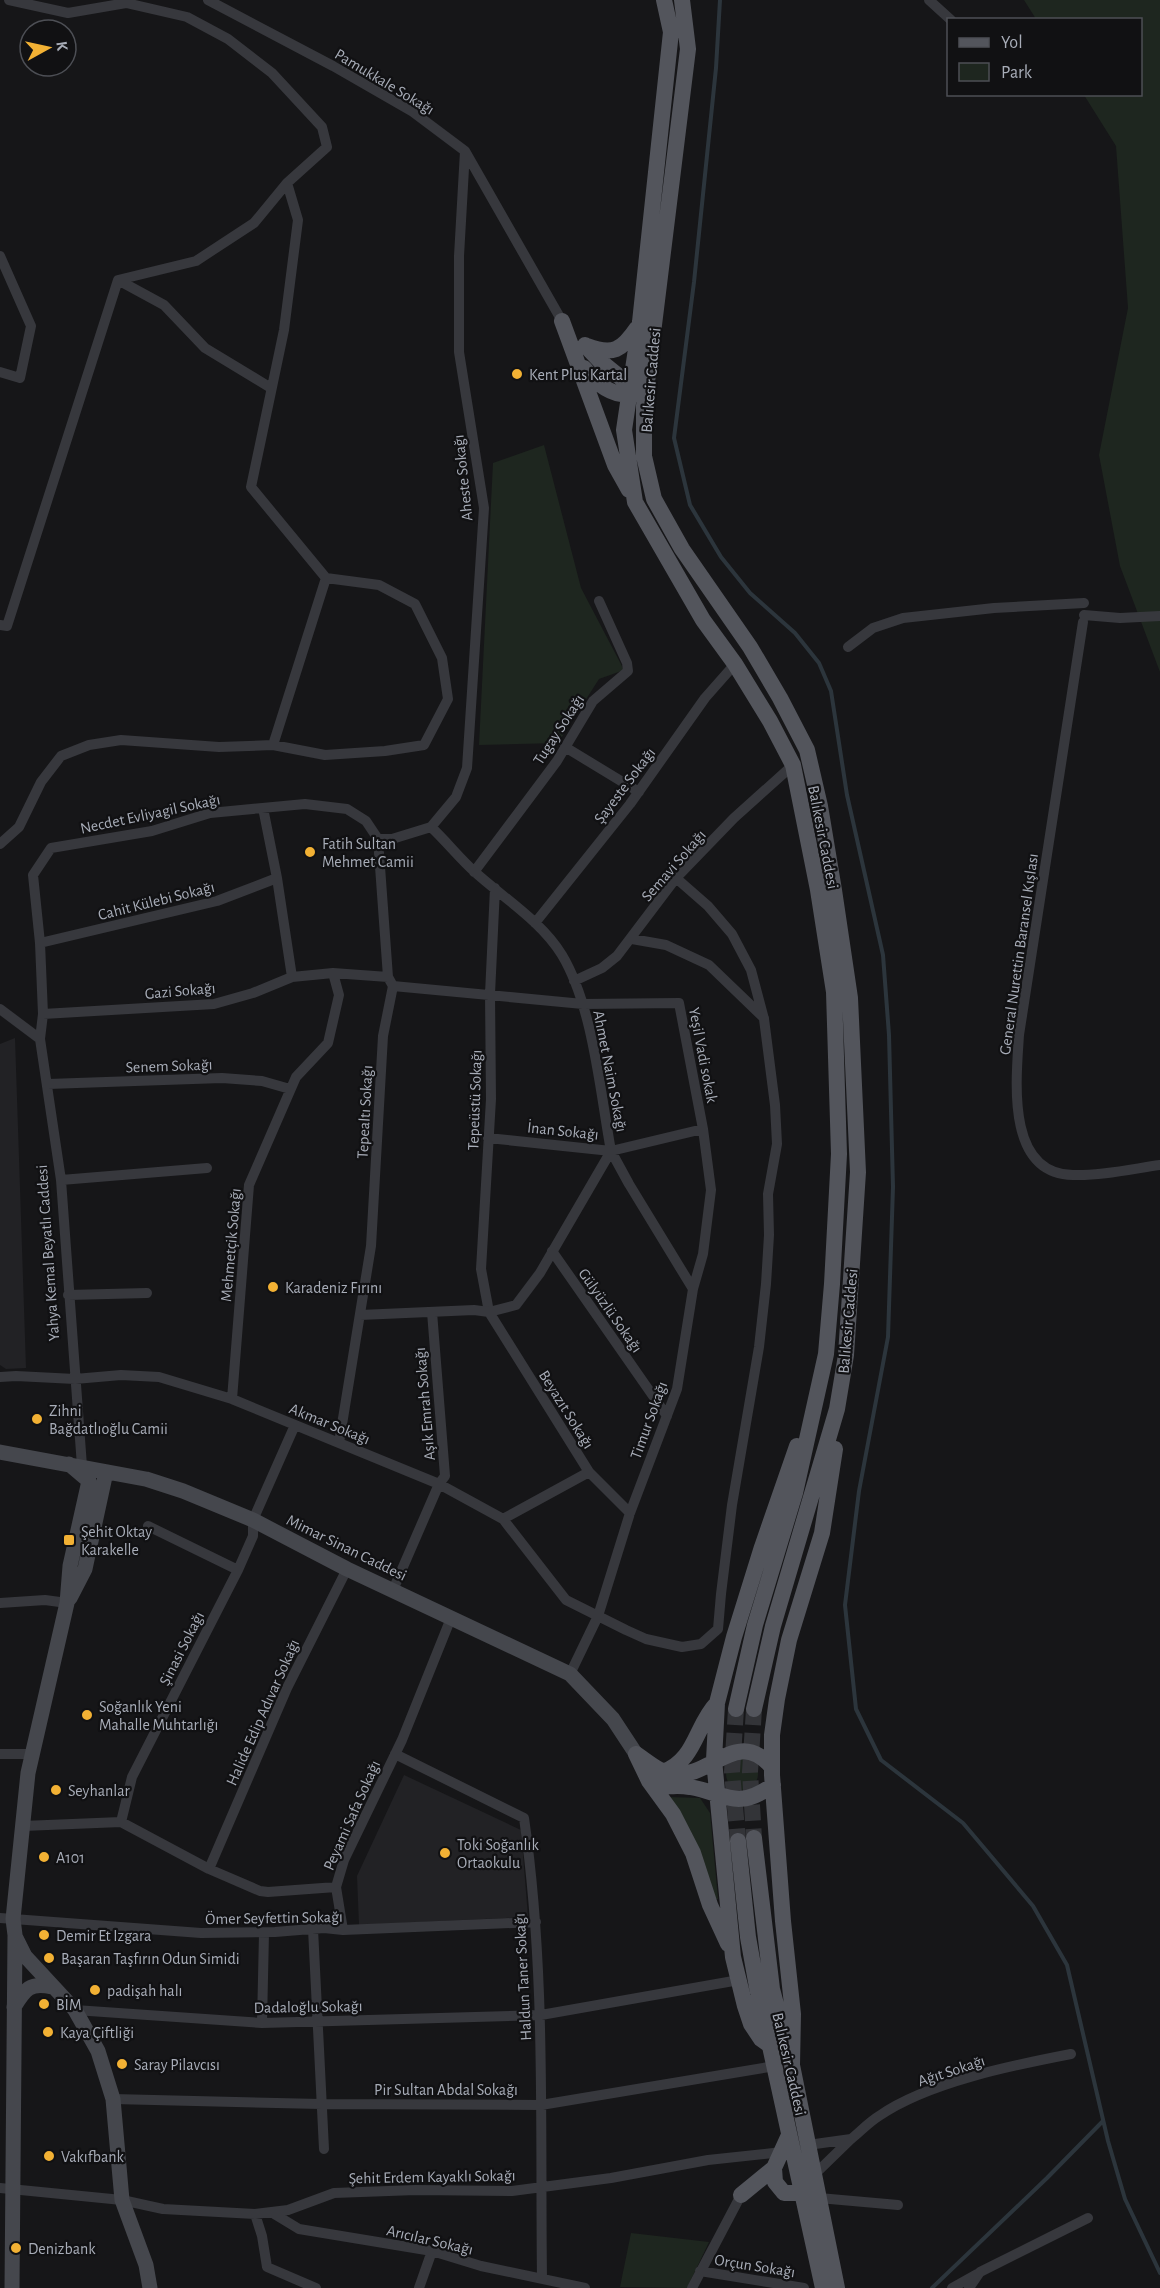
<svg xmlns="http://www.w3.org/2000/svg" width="1160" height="2288" font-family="'Alegreya Sans',sans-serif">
<rect width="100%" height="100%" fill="#161618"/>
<path fill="#222225" d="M15,1038L26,1368L6,1369L0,1365V1044Z
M404,1775L521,1830L528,1917L359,1925L357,1876Z"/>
<path fill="#1e261f" d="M1024,0H1160V672L1120,566L1099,455L1128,308L1116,146L1084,95L1140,94V20L1036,19Z
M544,445L581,588L624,670L599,679L558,743L479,745L493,463Z
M726 1774a16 16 0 1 1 32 0a16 16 0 1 1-32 0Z
M668,1797L700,1798L710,1813L718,1899H714Z
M631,2233L709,2242L687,2288L620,2287Z"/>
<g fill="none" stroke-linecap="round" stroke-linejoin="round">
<path stroke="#2c353c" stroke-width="4" d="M720,0L716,68L694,282L674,438L690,505L721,557L750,593L795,633L819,663L831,691L847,795L883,955L889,1035L893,1187L888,1337L859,1491L845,1605L856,1709L881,1760L963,1823L1033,1906L1067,1965L1108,2141L1125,2199L1160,2273
M932,2288L1047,2178L1103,2121"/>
<path stroke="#333438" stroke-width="16" stroke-dasharray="16 8" stroke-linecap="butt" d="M736,1709L732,1772L738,1841
M754,1709L750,1772L754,1838"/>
<path stroke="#37383d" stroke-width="10" d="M9,0L68,13L126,3L187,17L228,39L272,73L322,127L327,147L287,183L254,223L196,261L118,280L164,305L205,348L271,388
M208,0L333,66L413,112L465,151L562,321
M929,0L951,20
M0,256L31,326L20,378L0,372
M1084,615L1120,618L1160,616
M1083,622L1019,1035C1016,1081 1006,1174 1073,1175C1101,1176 1132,1169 1160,1165
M0,625L7,626L118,280
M848,647L873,628L903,618L994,608L1084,603
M273,745L326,578
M565,747L639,792
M263,808L277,878L292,977
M431,827L456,797L467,768L484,508L459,352V256L465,151
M0,844L19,827L41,782L61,756L89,745L121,740L219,747L273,745L325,755L385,751L424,745L448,699L442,658L415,604L379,585L326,578L251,487L284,330L298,220L287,183
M474,872L557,761L593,701L628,671L627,663L599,601
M495,888L490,994L491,1099L481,1269L489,1312L589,1472L630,1513
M535,923L630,804L705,698L735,664
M632,939L666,945L709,965L764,1018
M40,943L217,901L277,878
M574,981L602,968L617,956L676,878L734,818L793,765
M393,986L583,1004L679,1003L703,1129L711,1190L703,1254L693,1289
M0,1009L40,1039
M43,1014L214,1004L253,993L292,977L333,973L388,977
M48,1084L222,1078L262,1081L290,1089
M488,1138L611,1151L703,1129
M61,1180L207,1168
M552,1251L667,1416
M68,1295L147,1293
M360,1315L474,1310L489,1312L516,1305L540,1273L611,1151C600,1091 593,1007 562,955C542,922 505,899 476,873C460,859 447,842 431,827
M0,1377L16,1376L75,1379L121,1375L159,1377L232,1399L439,1484L503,1519L566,1600L626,1630L646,1639L682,1647L701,1644L718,1629L721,1594L732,1505L759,1347L766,1284L769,1235L768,1194L777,1144L775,1105L764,1019L751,970L732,934L708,906L676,878
M232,1399L249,1185L296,1077L328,1043L339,995L333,973
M339,1443L371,1246L383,1036L393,986L388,977L378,839H392L431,827
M82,1466L61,1180L40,1039L43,1014L40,943L33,875L51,848L152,831L210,813L305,804L347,809L366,821L378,839
M503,1519L589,1472
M148,1526L238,1570
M393,1590L439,1484L445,1476L432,1312
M0,1603L45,1600L67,1603
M570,1674L598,1616L630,1513L677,1389L693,1289L629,1184L611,1151
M0,1754H34
M395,1754L524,1818C546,1971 540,2125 542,2279
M121,1822L132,1777L238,1570L253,1536V1520L295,1425
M23,1826L121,1822L209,1869L260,1891L268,1892L336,1887L344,1860L402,1740L451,1618
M209,1869L287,1688L347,1569
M336,1887L343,1930
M0,1918L201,1933L275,1932L324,1928L343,1930L536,1922
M313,1929L324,2149
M75,2010L262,2023L541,2015L739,1980
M262,2023L264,1933
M113,2099L321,2104L541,2105L775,2066
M851,2139C860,2132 869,2122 879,2116C928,2082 1014,2065 1071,2054
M808,2145L851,2139L815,2174
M0,2188L122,2200L163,2209L255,2214L288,2210L334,2193L416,2190L512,2191L611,2178L708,2160L782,2152
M819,2198L898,2205
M271,2212L299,2229L432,2251L481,2266L585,2288
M255,2214L262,2236L267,2267L316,2288
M700,2271L804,2288
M419,2288L432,2251
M692,2288L741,2195
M952,2288L977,2274
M969,2288L980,2272L1088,2218"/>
<path stroke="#45474d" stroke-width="15" d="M0,1452L146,1479L183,1491L253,1520L347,1569L570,1674L613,1719L636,1754
M70,1598L85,1569L106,1472
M16,1938L25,1956L75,2010L98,2051L113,2099L122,2200L146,2265L150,2288
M14,2007C25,1989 30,1982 52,1987
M12,2288L15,1935L13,1919L28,1773L67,1603L70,1566L89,1481L69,1464"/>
<path stroke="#53555c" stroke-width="16" d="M664,0L671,32L640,322L624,430L635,502L703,620L735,664L770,721L793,765L818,890L834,992L839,1154L832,1284L826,1354L795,1493L755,1625L736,1709
M682,0L688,49L644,406V456L654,499L682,549L750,647L780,698L807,750L820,806L834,890L850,998L858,1172L846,1355L837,1409L773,1626L754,1709
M562,321L615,465L629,490
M585,345L600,361L637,391
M587,346C613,356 622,350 637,328
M584,368C598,386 615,399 638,393
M636,1754L649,1781L673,1814L693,1853L710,1905L728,1944
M636,1754C648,1762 660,1773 673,1774C711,1779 736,1726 772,1767
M663,1772C696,1760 695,1726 717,1703
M649,1781C667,1790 671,1784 690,1787C728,1794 736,1811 773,1785
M754,1838L772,1989L792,2065L837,2288
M738,1841L748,1937L757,1987L823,2288
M768,2044L761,2039L751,2024L745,2006L733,1957L714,1760L717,1703L734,1637L762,1547L797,1446
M792,2065L793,2014L783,1921L772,1775V1735L777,1699L789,1640L822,1533L835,1449
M774,2168L775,2182L784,2193H802L810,2188
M741,2195L774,2168L789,2135"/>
</g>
<g fill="#f2b134" stroke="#111113" stroke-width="2">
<circle cx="517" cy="374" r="6"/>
<circle cx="310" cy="852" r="6"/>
<circle cx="273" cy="1287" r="6"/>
<circle cx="37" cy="1419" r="6"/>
<rect x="63" y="1534" width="12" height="12" rx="3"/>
<circle cx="87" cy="1715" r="6"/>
<circle cx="56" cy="1790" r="6"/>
<circle cx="445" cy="1853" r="6"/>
<circle cx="44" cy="1857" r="6"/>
<circle cx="44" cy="1935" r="6"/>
<circle cx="49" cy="1958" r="6"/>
<circle cx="95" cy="1990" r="6"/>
<circle cx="44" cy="2004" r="6"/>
<circle cx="48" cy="2032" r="6"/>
<circle cx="122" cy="2064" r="6"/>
<circle cx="49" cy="2156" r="6"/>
<circle cx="16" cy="2248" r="6"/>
</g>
<g text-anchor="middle" stroke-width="4.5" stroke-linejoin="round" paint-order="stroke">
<g font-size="16" fill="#a8adb8" stroke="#111113">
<text transform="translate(385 81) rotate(31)" y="6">Pamukkale Sokağı</text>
<text transform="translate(650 380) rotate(-85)" y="6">Balıkesir Caddesi</text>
<text transform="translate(462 478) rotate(-96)" y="6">Aheste Sokağı</text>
<text transform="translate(558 729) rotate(-57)" y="6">Tugay Sokağı</text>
<text transform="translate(624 785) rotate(-53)" y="6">Şayeste Sokağı</text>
<text transform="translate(150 813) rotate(-12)" y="6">Necdet Evliyagil Sokağı</text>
<text transform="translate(824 837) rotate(79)" y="6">Balıkesir Caddesi</text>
<text transform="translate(673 865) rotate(-49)" y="6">Semavi Sokağı</text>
<text transform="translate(156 900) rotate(-14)" y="6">Cahit Külebi Sokağı</text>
<text transform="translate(1018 954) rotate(-82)" y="6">General Nurettin Baransel Kışlası</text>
<text transform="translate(180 990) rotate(-5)" y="6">Gazi Sokağı</text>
<text transform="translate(704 1055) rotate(79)" y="6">Yeşil Vadi sokak</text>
<text transform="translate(169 1065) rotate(-2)" y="6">Senem Sokağı</text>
<text transform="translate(611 1071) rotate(79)" y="6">Ahmet Naim Sokağı</text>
<text transform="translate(474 1100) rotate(-88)" y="6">Tepeüstü Sokağı</text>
<text transform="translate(364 1112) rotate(-87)" y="6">Tepealtı Sokağı</text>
<text transform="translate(563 1130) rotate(6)" y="6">İnan Sokağı</text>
<text transform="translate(230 1245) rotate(-85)" y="6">Mehmetçik Sokağı</text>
<text transform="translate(47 1253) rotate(-94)" y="6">Yahya Kemal Beyatlı Caddesi</text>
<text transform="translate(611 1310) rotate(55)" y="6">Gülyüzlü Sokağı</text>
<text transform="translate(847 1321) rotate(-85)" y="6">Balıkesir Caddesi</text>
<text transform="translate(424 1404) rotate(-95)" y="6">Aşık Emrah Sokağı</text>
<text transform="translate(567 1409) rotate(58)" y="6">Beyazıt Sokağı</text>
<text transform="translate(648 1420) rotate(-70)" y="6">Timur Sokağı</text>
<text transform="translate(330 1423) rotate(22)" y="6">Akmar Sokağı</text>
<text transform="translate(347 1547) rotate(26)" y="6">Mimar Sinan Caddesi</text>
<text transform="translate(181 1648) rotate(-63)" y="6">Şinasi Sokağı</text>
<text transform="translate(262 1712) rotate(-66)" y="6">Halide Edip Adıvar Sokağı</text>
<text transform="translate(351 1815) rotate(-66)" y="6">Peyami Safa Sokağı</text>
<text transform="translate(274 1917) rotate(-1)" y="6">Ömer Seyfettin Sokağı</text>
<text transform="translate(522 1977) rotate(-93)" y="6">Haldun Taner Sokağı</text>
<text transform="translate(308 2006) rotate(-1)" y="6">Dadaloğlu Sokağı</text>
<text transform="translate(790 2064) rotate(77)" y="6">Balıkesir Caddesi</text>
<text transform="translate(951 2070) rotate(-18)" y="6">Ağıt Sokağı</text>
<text x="446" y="2095">Pir Sultan Abdal Sokağı</text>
<text transform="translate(432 2176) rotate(-1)" y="6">Şehit Erdem Kayaklı Sokağı</text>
<text transform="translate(430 2239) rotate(13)" y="6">Arıcılar Sokağı</text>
<text transform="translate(755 2265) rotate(9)" y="6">Orçun Sokağı</text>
</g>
<g font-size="16" fill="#a8adb8" stroke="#111113" text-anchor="start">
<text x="529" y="380">Kent Plus Kartal</text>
<text x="322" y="849">Fatih Sultan<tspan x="322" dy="18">Mehmet Camii</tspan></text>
<text x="285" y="1293">Karadeniz Fırını</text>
<text x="49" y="1416">Zihni<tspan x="49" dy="18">Bağdatlıoğlu Camii</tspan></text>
<text x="81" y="1537">Şehit Oktay<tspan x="81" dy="18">Karakelle</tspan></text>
<text x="99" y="1712">Soğanlık Yeni<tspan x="99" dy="18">Mahalle Muhtarlığı</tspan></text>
<text x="68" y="1796">Seyhanlar</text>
<text x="457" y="1850">Toki Soğanlık<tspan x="457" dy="18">Ortaokulu</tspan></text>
<text x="56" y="1863">A101</text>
<text x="56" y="1941">Demir Et Izgara</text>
<text x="61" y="1964">Başaran Taşfırın Odun Simidi</text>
<text x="107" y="1996">padişah halı</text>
<text x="56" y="2010">BİM</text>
<text x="60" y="2038">Kaya Çiftliği</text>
<text x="134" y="2070">Saray Pilavcısı</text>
<text x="61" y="2162">Vakıfbank</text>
<text x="28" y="2254">Denizbank</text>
</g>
</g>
<rect x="947" y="18" width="195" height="78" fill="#111113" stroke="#4d4f55" stroke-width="1.5"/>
<rect x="959" y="38" width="30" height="9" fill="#53555c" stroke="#4d4f55" stroke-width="1.5"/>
<text x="1001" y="48" font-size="18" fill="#a8adb8">Yol</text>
<rect x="959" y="63" width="30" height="18" fill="#1e261f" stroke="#4d4f55" stroke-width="1.5"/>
<text x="1001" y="78" font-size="18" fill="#a8adb8">Park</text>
<g transform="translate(48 48) rotate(82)"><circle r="28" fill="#111113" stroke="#4d4f55" stroke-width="1.5"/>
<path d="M0-4.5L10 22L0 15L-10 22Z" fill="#f2b134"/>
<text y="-9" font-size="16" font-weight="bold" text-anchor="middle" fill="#a8adb8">K</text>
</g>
</svg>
